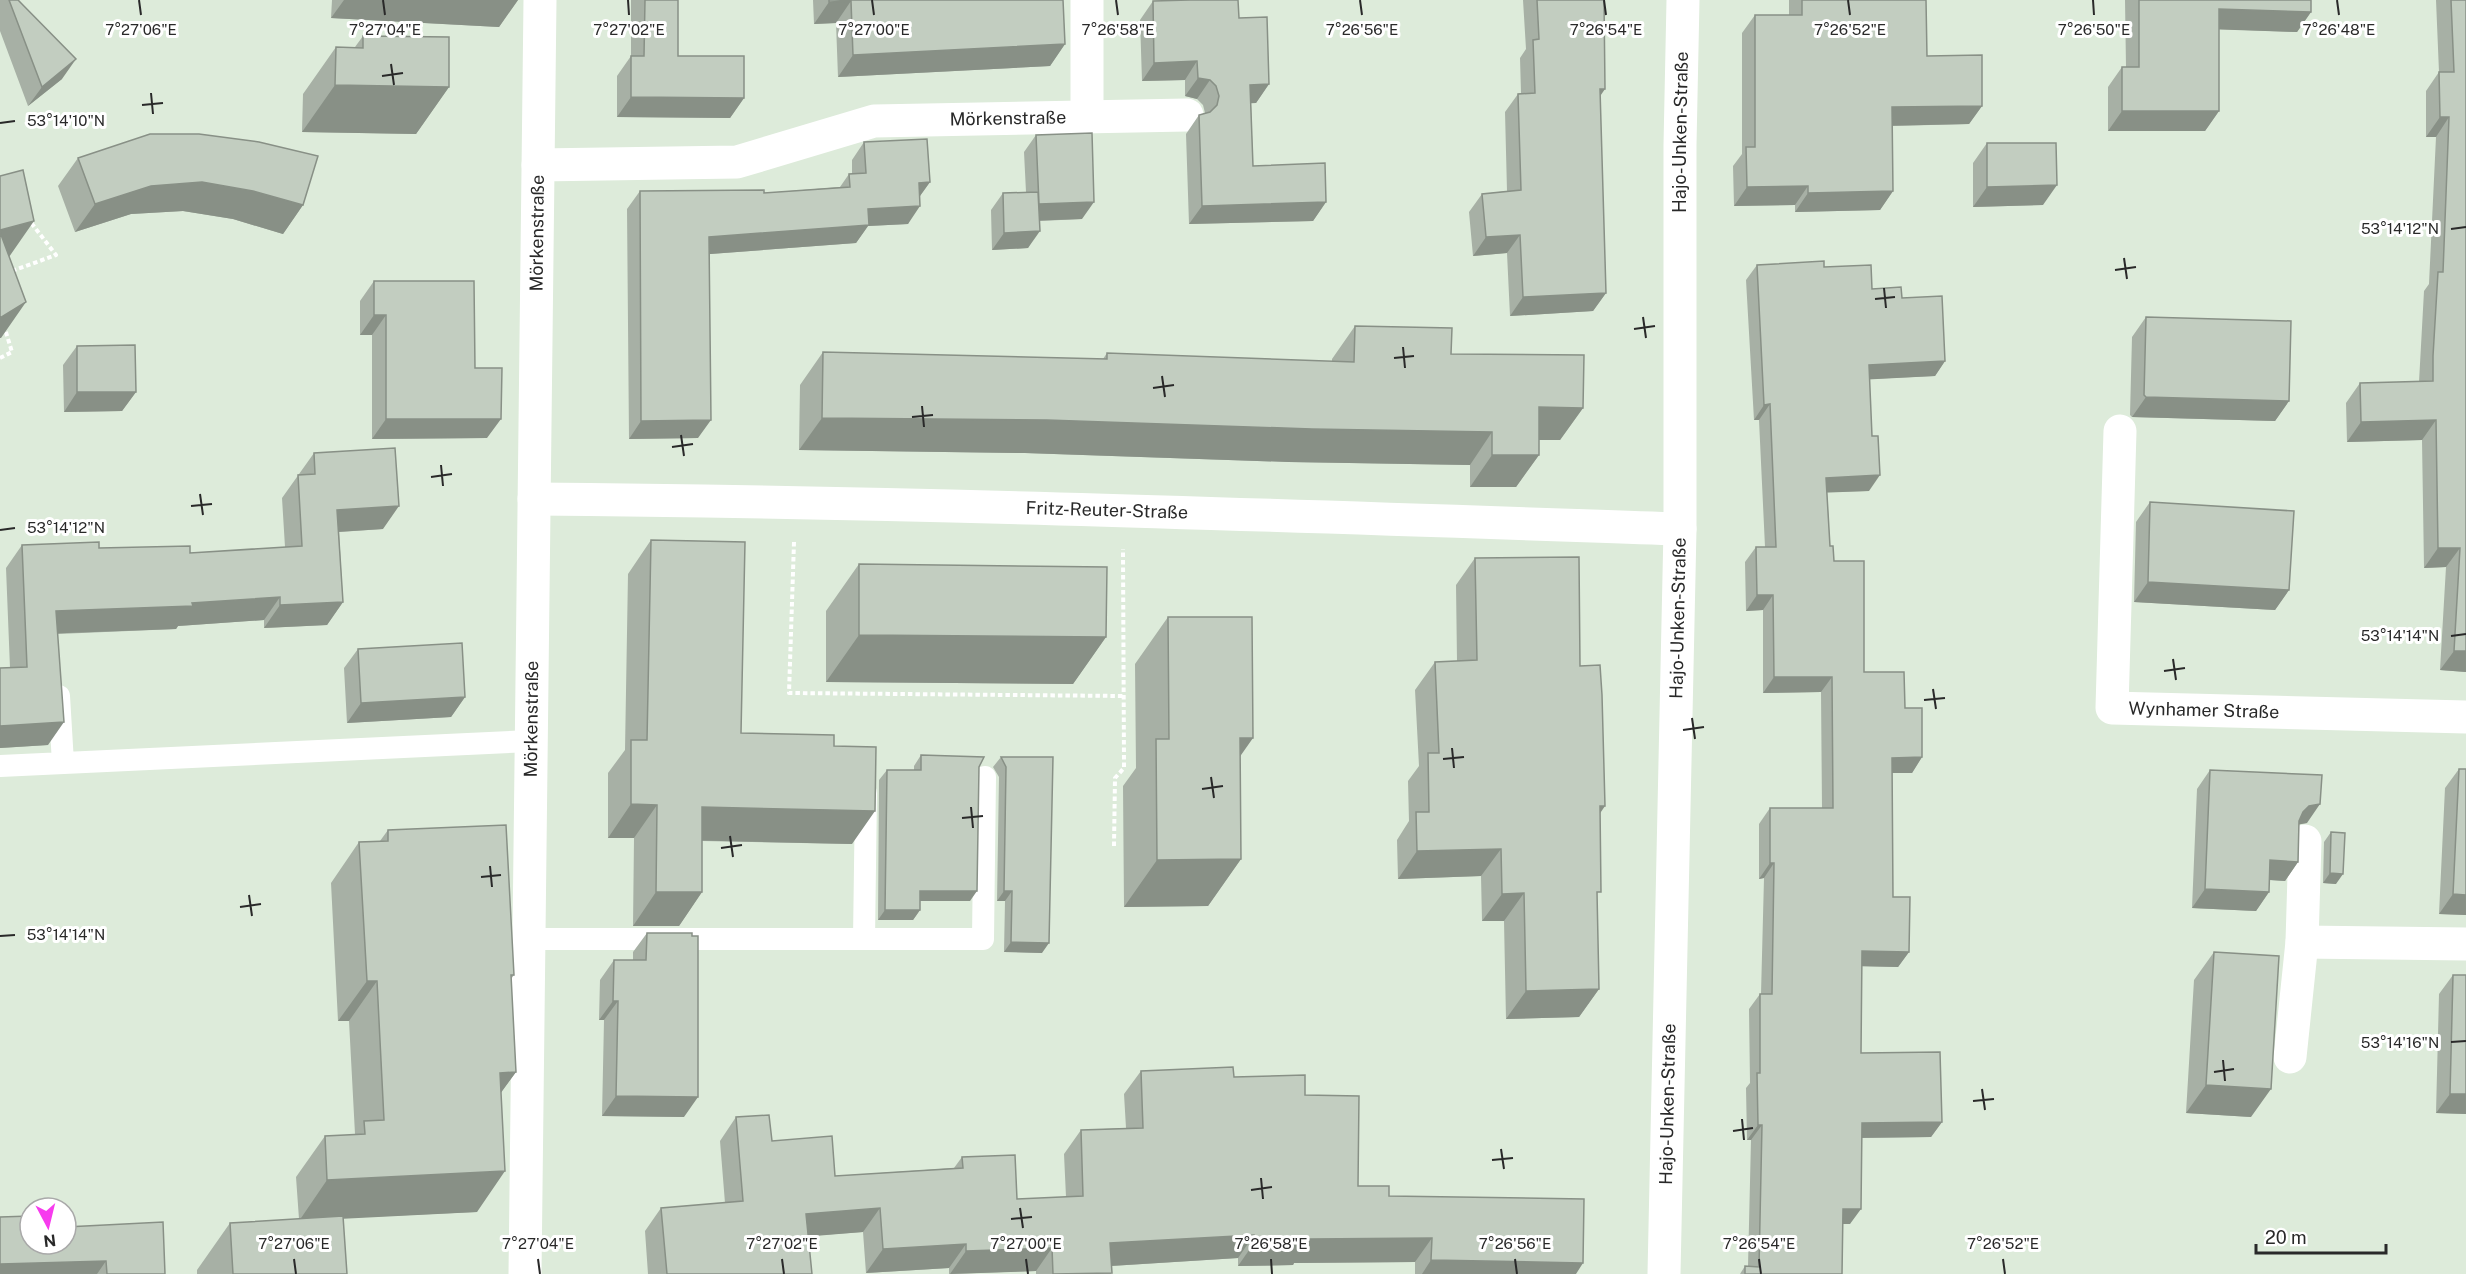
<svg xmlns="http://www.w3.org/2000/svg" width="2466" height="1274" font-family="'Public Sans',sans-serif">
<rect width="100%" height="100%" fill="#ddebda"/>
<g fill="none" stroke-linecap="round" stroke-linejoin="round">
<path stroke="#fff" stroke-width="4" stroke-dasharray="4.5 3" stroke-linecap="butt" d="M12,271L56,255L29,220
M0,358L12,352L5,329
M794,542L789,693L1123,696
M1114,846L1115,778L1124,768L1123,549"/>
<path stroke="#fff" stroke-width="22" d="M59,696L63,763
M0,766L531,741
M528,939H864L866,793
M864,939H983L985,777"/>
<g stroke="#fff" stroke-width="33">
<path d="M1087,117V0"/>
<path id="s1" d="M538,165L737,162L874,121L1187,115"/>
<path id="s2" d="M2120,431L2112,708L2466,717"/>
<path id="s3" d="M534,499C916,502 1298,516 1680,529"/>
<path d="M2302,942L2466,944"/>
<path d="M2290,1057L2302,942L2305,841"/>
<path id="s4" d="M525,1274L540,0"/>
<path id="s5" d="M1664,1274L1680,529V145L1683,0"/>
</g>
</g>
<path fill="#a7b0a5" d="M0,0H18L62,79L28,106L0,31Z
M332,0H518L499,27L331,18Z
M631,0H678V56L744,98L730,118L617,117V76L631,56Z
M813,0H1063L1065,44L1050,66L838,77L836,23L814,24Z
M1523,0H1604L1600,96L1606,293L1593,311L1510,316L1507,253L1473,256L1469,212L1482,194L1507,191L1505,112L1518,94L1521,93L1520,58L1526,49Z
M1789,0H1926L1927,56L1982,106L1969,124L1892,126L1893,191L1880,210L1795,212V205L1734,206L1733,166L1742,154V33L1755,15H1789Z
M2125,0H2311V12L2297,32L2219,29V111L2205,131H2108V87L2122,67H2126Z
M2436,0H2466V672L2440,670L2446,567L2424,568L2422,440L2347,442L2346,403L2360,383L2419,382L2424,291L2429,284L2436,137H2426V91L2439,72Z
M1153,1L1239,18L1269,84L1256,103H1251L1253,166L1326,202L1313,221L1189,224L1186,134L1199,115L1205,113L1203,105L1197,99L1185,96V80L1142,81L1140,20Z
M363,36L449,87L416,134L302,132L303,94L336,47H355Z
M1036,135L1082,219L1040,221L1028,248L992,250L991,210L1003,193L1026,192L1024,152Z
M864,142L930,182L920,196L908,224L868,226L856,243L710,254L698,438L629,439L627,209L640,191L764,193L840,187L849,174H852V160Z
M1987,143L2043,205L1973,207V163Z
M78,158L303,205L283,234L233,219L183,211L131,214L75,232L58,186Z
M1757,265L1824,267L1872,289L1902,298L1945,361L1935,376L1870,379L1869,491L1827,492L1830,546L1864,672L1905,708L1922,757L1912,773H1892L1893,897L1909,952L1898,967L1861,966V1053L1942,1122L1931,1137L1862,1138L1850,1224H1843L1842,1274H1740L1745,1266H1748L1751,1140H1747L1746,1088L1750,1083L1749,1009L1760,994H1761L1764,878L1759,879V824L1770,808H1822L1821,692L1763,693V610L1746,611L1745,562L1756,547H1765L1759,420H1754L1746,280Z
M374,281L475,368L487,438L372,439V335H360V301Z
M2146,317L2289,401L2275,421L2132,417L2130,415L2132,337Z
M1355,326L1451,354L1583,408L1560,440H1539V455L1516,487H1470V465L1289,462L1025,453L799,450L800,385L823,352L1103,359L1107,353L1332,362V359Z
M77,346L136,392L122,411L64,412L63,365Z
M314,453L383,529L339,532L343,602L327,625L264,628V620L178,626L176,629L58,634L48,745L0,748V668H10L6,568L22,545L190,553L285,547L282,498Z
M2150,502L2289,590L2275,610L2134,602L2136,522Z
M651,540L741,733L834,746L852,844L702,841V892L679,926H633L634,838H608V773L625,750L628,574Z
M1475,558L1580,666L1600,813L1597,898L1599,989L1579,1017L1506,1019L1504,921H1482L1481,876L1398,879L1397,840L1409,821L1408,781L1419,766L1415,690L1435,662L1457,661L1456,585Z
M859,564L1106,637L1073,684L826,682V611Z
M1168,617L1240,757L1241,859L1208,906L1124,907L1123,786L1136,768L1135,664Z
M358,649L465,697L451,717L347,723L344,668Z
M921,755L979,767L970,901H920V910L913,920H878L879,780L887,770H914V766Z
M1001,757H1053L1042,953L1004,952L1005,901H997L999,777L993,767Z
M2459,769L2466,915L2439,914L2445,788Z
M2210,770L2307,823L2299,824L2298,862L2285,881L2269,880V892L2256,911L2192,908L2197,789Z
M388,830L514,975L511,979L516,1072L501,1092L477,1212L343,1218L347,1274H197V1270L230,1223L299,1219L296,1177L325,1136L354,1135L355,1134L349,1021H338L331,883L359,842L380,841Z
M2331,832L2336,884L2323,883L2324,842Z
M647,933L684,1117L602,1116L604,1020H599L600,980L614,960H633V952Z
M2214,952L2251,1117L2186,1113L2194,980Z
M2453,975L2466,1114L2436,1113L2439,994Z
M1141,1071L1234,1077L1305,1095L1358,1186L1389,1196L1576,1274H1415V1262L1294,1263L1293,1265L1238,1266V1258L1111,1266V1274H1036V1271L949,1274V1268L866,1273L863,1232L808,1236L812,1274H648L645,1231L661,1208L725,1203L720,1141L736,1117L772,1141L835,1176L954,1168L962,1157L1017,1199L1066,1197L1064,1154L1081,1130L1126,1128L1124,1094Z
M0,1217L165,1274H0Z"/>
<path fill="#889086" d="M344,0H518L499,27L331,18Z
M851,1L836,23L814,24L829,2Z
M2219,9L2311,12L2297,32L2205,29Z
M1065,44L1050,66L838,77L853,55Z
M76,59L62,79L28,106L42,87Z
M1197,61L1185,80L1142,81L1154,63Z
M1198,78L1210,80L1197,99L1185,96Z
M1269,84L1256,103L1237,104L1250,85Z
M335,85L449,87L416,134L302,132Z
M1600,89H1605L1592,108Z
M631,97L744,98L730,118L617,117Z
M1982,106L1969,124L1879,126L1892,107Z
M2122,111H2219L2205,131H2108Z
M2440,117H2449L2436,137H2426Z
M202,182L253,191L303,205L283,234L233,219L183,211L131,214L75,232L95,204L151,186Z
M930,182L917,200L919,183Z
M2057,185L2043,205L1973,207L1987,187Z
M1808,186L1795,205L1734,206L1747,187Z
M1893,191L1880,210L1795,212L1808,193Z
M1094,202L1082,219L1027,221L1039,204Z
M1326,202L1313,221L1189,224L1202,206Z
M920,206L908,224L868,226L856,243L697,255L709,237L868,209Z
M34,221L9,257L0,259V230Z
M1040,231L1028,248L992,250L1004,233Z
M1520,235L1507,253L1473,256L1486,237Z
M1606,293L1593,311L1510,316L1523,297Z
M26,302L1,338H0V318Z
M374,315H386L372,335H360Z
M1945,361L1935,376L1858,380L1869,365Z
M77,392H136L122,411L64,412Z
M2146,397L2289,401L2275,421L2132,417Z
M1770,404L1759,420H1754L1764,405Z
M1539,407L1583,408L1560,440H1517Z
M822,418L1047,420L1492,432L1470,465L1289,462L1025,453L799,450Z
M386,419H501L487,438L372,439Z
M711,420L698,438L629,439L641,421Z
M2436,420L2422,440L2347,442L2361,422Z
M1492,455H1539L1516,487H1470Z
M1880,475L1869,491L1816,493L1826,478Z
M399,506L383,529L321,533L337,510Z
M2438,548H2460L2446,567L2424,568Z
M2148,582L2289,590L2275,610L2134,602Z
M1757,595H1773L1763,610L1746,611Z
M280,597L264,620L178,626L176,629L40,634L56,611L192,603Z
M343,602L327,625L264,628L280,605Z
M859,635L1106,637L1073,684L826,682Z
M2454,651H2466V672L2440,670Z
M1774,677H1832L1821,692L1763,693Z
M465,697L451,717L347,723L361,703Z
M64,722L48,745L0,748V726Z
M1240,738H1253L1220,785Z
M1922,757L1912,773H1881L1892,758Z
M631,804L657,805L634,838H608Z
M2320,804L2307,823L2296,825L2303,812L2309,806Z
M1600,806H1605L1586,834Z
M702,807L875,811L852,844L679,840Z
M1501,849L1481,876L1398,879L1417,851Z
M1241,859L1208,906L1124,907L1157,860Z
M2270,860L2298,862L2285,881L2257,879Z
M1770,863H1774L1764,878L1759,879Z
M2330,873L2343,874L2336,884L2323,883Z
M2205,889L2269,892L2256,911L2192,908Z
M920,891H977L970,901H913Z
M1004,891H1012L1005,901H997Z
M656,892H702L679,926H633Z
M1524,893L1504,921H1482L1502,894Z
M2453,894L2466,895V915L2439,914Z
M885,910H920L913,920H878Z
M1011,942L1049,943L1042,953L1004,952Z
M1862,951L1909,952L1898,967L1851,966Z
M367,981H377L349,1021H338Z
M1599,989L1579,1017L1506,1019L1526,991Z
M613,1001H618L604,1020H599Z
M516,1072L487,1112L500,1073Z
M2206,1085L2271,1089L2251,1117L2186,1113Z
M2450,1094H2466V1114L2436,1113Z
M616,1096L698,1097L684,1117L602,1116Z
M1942,1122L1931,1137L1851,1138L1862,1123Z
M1758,1125H1762L1751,1140H1747Z
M505,1171L477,1212L299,1221L327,1180Z
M880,1208L863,1232L790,1238L806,1214Z
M1843,1209H1861L1850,1224H1832Z
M1254,1235L1238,1258L1094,1267L1110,1243Z
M1432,1238L1415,1262L1294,1263L1293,1265L1238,1266L1254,1243L1309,1239Z
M966,1244L949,1268L866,1273L883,1249Z
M1052,1248L1036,1271L950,1274L966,1251Z
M1431,1260L1583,1263L1576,1274H1422Z
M106,1261L97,1274H0V1264Z"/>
<path fill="#c2cdc0" stroke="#889086" stroke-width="1.5" d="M9,0H18L76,59L42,87Z
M645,0H678V56H744V98L631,97V56H644Z
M829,0H1063L1065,44L853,55L851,1L829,2Z
M1190,0H1238L1239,18L1267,17L1269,84L1250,85L1253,166L1325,163L1326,202L1202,206L1199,115L1210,112L1217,105L1219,96L1216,86L1210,80L1198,78L1197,61L1154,63L1153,1Z
M1537,0H1604L1605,89H1600L1606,293L1523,297L1520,235L1486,237L1482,194L1521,190L1518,94L1535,93L1533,40L1539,39Z
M1802,0H1926L1927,56L1982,55V106L1892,107L1893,191L1808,193V186L1747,187L1746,147H1755V15H1802Z
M2139,0H2311V12L2219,9V111H2122V67H2139Z
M2451,0H2466V651H2454L2460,548H2438L2436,420L2361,422L2360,383L2433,381V356L2438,272H2443L2449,117H2440L2439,72H2454Z
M363,36L449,37V87L335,85L336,47L363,48Z
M1092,133L1094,202L1039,204L1036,135Z
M150,134H199L259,142L318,156L303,205L253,191L202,182L151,186L95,204L78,158Z
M927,139L930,182L919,183L920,206L868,209L869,225L709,237L711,420L641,421L640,191L764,190V193L850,187L849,174L866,173L864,142Z
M1987,143H2056L2057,185L1987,187Z
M23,170L34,221L0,230V176Z
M1038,192L1040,231L1004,233L1003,193Z
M0,232L26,302L0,318Z
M1824,261V267L1871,265L1872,289L1901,287L1902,298L1942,296L1945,361L1869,365L1872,436H1878L1880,475L1826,478L1830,546H1833L1834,561H1864V672H1904L1905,708H1922V757L1892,758L1893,897H1910L1909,952L1862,951L1861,1053L1940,1052L1942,1122L1862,1123L1861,1209H1843L1842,1274H1745V1266L1759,1267L1762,1125H1758L1757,1073H1760V994H1772L1774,863H1770V808H1833L1832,677H1774L1773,595H1757L1756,547H1776L1770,404L1764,405L1757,265Z
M374,281H474L475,368H502L501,419H386V315H374Z
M2146,317L2291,321L2289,401L2146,397L2144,395Z
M1355,326L1452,328L1451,354L1584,355L1583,408L1539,407V455H1492V432L1312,429L1047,420L822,418L823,352L1107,359V353L1354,362Z
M135,345L136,392H77V346Z
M395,448L399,506L337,510L343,602L280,605V597L192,603L193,606L56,611L64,722L0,726V668L27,667L22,545L99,542V548L190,546V553L302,546L298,475L315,474L314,453Z
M2150,502L2294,511L2289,590L2148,582Z
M651,540L745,542L741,733L834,735V746L876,747L875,811L702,807V892H656L657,805L631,804V740H647Z
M1579,557L1580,666L1600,665L1602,695L1605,806H1600L1601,892H1597L1599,989L1526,991L1524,893L1502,894L1501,849L1417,851L1416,812H1429L1428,753H1439L1435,662L1477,660L1475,558Z
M859,564L1107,567L1106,637L859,635Z
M1168,617H1252L1253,738H1240L1241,859L1157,860L1156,739H1169Z
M462,643L465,697L361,703L358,649Z
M921,755L984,757L979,767L977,891H920V910H885L887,770H921Z
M1001,757H1053L1049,943L1011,942L1012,891H1004L1006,767Z
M2459,769H2466V895L2453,894Z
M2210,770L2322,775L2320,804L2309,806L2303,812L2299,821L2298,862L2270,860L2269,892L2205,889Z
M506,825L514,975H511L516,1072L500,1073L505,1171L327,1180L325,1136L365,1134L364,1121L384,1120L377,981H367L359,842L388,841V830Z
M2331,832L2345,833L2343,874L2330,873Z
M647,933H692V936H698V1097L616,1096L618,1001H613L614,960H646Z
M2214,952L2279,956L2271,1089L2206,1085Z
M2453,975H2466V1094H2450Z
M1233,1067L1234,1077L1305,1075V1095L1359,1096L1358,1186H1389V1196L1584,1199L1583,1263L1431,1260L1432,1238L1309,1239V1241L1254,1243V1235L1110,1243L1112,1273L1053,1274L1052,1248L966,1251V1244L883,1249L880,1208L806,1214L812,1274H667L661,1208L743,1201L736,1117L769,1115L772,1141L832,1136L835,1176L963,1168L962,1157L1015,1155L1017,1199L1083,1196L1081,1130L1143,1128L1141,1071Z
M30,1216V1244H66V1227L163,1222L165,1274H107L106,1261L0,1264V1217Z
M343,1216L347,1274H233L230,1223Z"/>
<path fill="none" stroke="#292929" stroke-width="2" d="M139,0L141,15M383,0L385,15M628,0L629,15M872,0L874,15M1116,0L1118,15M1360,0L1362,15M1604,0L1606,15M1848,0L1850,15M2093,0L2094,15M2337,0L2339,15M391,64L394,85M382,76L403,73M151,93L153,114M142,105L163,103M0,123L15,121M2451,229L2466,227M2124,258L2127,279M2115,270L2136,267M1884,288L1886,308M1875,299L1895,297M1643,317L1646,338M1634,329L1655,326M1403,347L1405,368M1394,358L1414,356M1162,376L1165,397M1153,388L1174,385M922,406L924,427M912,417L933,415M681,435L684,456M672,447L693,444M441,465L443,486M431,477L452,474M200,494L203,515M191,506L212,504M0,530L15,528M2451,636L2466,634M2173,659L2176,680M2164,671L2185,668M1933,689L1936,709M1924,700L1945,698M1692,718L1695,739M1683,730L1704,727M1452,748L1454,768M1443,759L1464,757M1211,777L1214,798M1202,789L1223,786M971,807L973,828M962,818L983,816M730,836L733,857M721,848L742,845M490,866L492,887M481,877L501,875M249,895L252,916M240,907L261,904M0,936L15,935M2451,1042L2466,1041M2223,1060L2225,1081M2214,1072L2234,1069M1982,1089L1985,1110M1973,1101L1994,1099M1742,1119L1744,1140M1733,1131L1753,1128M1501,1149L1504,1169M1492,1160L1513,1158M1261,1178L1263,1199M1251,1190L1272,1187M1020,1208L1023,1228M1011,1219L1032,1217M294,1259L296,1274M538,1259L540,1274M782,1259L784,1274M1026,1259L1028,1274M1271,1259L1272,1274M1515,1259L1517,1274M1759,1259L1761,1274M2003,1259L2005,1274"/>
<g text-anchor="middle" stroke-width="6" stroke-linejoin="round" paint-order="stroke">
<g font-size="18" fill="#292929" stroke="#fff">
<text dy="6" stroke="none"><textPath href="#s1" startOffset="476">Mörkenstraße</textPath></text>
<text dy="6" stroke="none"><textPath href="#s5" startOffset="1142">Hajo-Unken-Straße</textPath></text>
<text dy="6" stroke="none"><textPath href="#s4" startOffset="1041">Mörkenstraße</textPath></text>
<text dy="6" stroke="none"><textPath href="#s3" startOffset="573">Fritz-Reuter-Straße</textPath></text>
<text dy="6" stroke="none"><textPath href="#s5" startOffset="656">Hajo-Unken-Straße</textPath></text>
<text dy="6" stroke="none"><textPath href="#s2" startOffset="369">Wynhamer Straße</textPath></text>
<text dy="6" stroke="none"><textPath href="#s4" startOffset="555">Mörkenstraße</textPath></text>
<text dy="6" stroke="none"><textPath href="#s5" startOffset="170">Hajo-Unken-Straße</textPath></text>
</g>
</g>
<g font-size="15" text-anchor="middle" fill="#292929" stroke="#fff" stroke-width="6" stroke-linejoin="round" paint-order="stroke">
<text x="141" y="35">7°27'06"E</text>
<text x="385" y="35">7°27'04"E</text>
<text x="629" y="35">7°27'02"E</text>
<text x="874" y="35">7°27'00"E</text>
<text x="1118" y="35">7°26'58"E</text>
<text x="1362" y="35">7°26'56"E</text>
<text x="1606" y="35">7°26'54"E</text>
<text x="1850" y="35">7°26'52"E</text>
<text x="2094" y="35">7°26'50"E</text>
<text x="2339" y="35">7°26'48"E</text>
<text x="66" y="126">53°14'10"N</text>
<text x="2400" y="234">53°14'12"N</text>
<text x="66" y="533">53°14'12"N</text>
<text x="2400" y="641">53°14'14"N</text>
<text x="66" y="940">53°14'14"N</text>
<text x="2400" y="1048">53°14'16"N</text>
<text x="294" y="1249">7°27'06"E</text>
<text x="538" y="1249">7°27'04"E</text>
<text x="782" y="1249">7°27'02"E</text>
<text x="1026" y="1249">7°27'00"E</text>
<text x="1271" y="1249">7°26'58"E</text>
<text x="1515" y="1249">7°26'56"E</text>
<text x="1759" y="1249">7°26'54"E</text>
<text x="2003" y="1249">7°26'52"E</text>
</g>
<g transform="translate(48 1226) rotate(173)"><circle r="28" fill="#ffffff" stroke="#a9a9a9" stroke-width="1.5"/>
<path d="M0-4.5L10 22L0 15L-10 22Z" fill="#f73bee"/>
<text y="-9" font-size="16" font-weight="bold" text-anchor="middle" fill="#292929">N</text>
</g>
<path d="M2256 1244v9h130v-9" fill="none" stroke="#292929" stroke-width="3"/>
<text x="2265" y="1244" font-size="18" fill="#292929" stroke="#ffffff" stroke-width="4.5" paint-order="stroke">20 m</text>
</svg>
